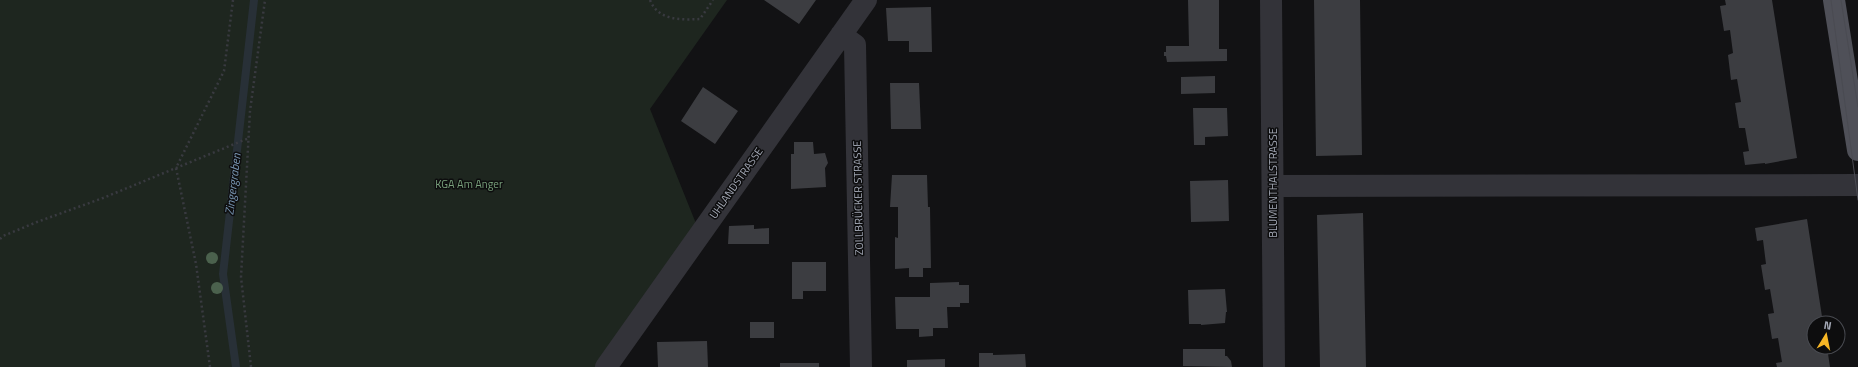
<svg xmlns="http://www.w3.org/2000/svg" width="1858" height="367" font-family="'Titillium Web',sans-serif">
<rect width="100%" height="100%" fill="#121214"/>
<path fill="#1e261f" d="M0,0H727L650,109L697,226L597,367H0Z"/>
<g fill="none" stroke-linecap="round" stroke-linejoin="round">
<path stroke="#283037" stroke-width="8" d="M236,367L223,274L254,0"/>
</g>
<path fill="#3c3d41" d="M764,0H816L799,24Z
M1188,0H1219V49H1227V61L1167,62L1166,56H1164V52H1166V46H1189Z
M1314,0H1360L1362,155L1316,156Z
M1725,0H1772L1797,158L1765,164V163L1745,165L1743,152L1749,151L1745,128H1739L1735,103L1741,102L1737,79L1731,80L1728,55L1733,53L1730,30L1724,31L1720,6L1726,5Z
M931,7L932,52H909V41H888L886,8Z
M1215,76V93L1181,94V77Z
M890,83H919L921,129H891Z
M703,87L738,111L715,144L681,121Z
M1193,108H1227L1228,136L1205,137V145H1194Z
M794,142H813L814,154L825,153L828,163L825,168L826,187L791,189V154H794Z
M892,175H927L928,207H930L931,268H923V277H909V268L895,269V237L898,238V207H890Z
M1228,180L1229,221L1191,222L1190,181Z
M1363,213L1366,367H1320L1317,215Z
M1807,219L1823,323H1814V347H1827L1830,367H1777L1776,363L1782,362L1778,338L1772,339L1768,314L1774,313L1770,289L1765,290L1761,265L1766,264L1763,240L1757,241L1755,228Z
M754,225V229L769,228V244H728L729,226Z
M792,262H826V291H803V299H792Z
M959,282V285H969V303H960V307H947L948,328H933V336L919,337V329H896L895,297H930V283Z
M1225,289L1227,312H1226L1225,323L1201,325V324H1189L1188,290Z
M750,322H774V338H750Z
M707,341L708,367H658L657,342Z
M1183,349H1225V356H1227L1231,361L1232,367L1183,366Z
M979,353H993V355L1025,354L1026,367H979Z
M945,359V367H907V360Z
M780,363H819V367H780Z"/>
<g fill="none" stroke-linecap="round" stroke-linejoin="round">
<path stroke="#393a40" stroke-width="2.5" stroke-dasharray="2 3" stroke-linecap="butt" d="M650,0C658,21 682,20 700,19L713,0
M0,239L3,236L37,222L103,198L249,138
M210,367L196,264L176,168L224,71L233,0
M251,367L241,277L250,111L265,0"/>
<path stroke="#333339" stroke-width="22" d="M1271,0L1274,367
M841,35L855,45L861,367
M1273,186L1858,185
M606,367L866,0"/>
<path stroke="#4f5058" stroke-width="22" d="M1834,0L1858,150"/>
<path stroke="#4a4b52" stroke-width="1" d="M1831,0L1858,200
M1841,0L1858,107"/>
</g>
<g fill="#4b614d">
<circle cx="212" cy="258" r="6"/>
<circle cx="217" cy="288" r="6"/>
</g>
<g text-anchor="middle" stroke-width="3" stroke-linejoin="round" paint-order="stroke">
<g font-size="11" fill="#a3a8b5" stroke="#0d0d0e">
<text transform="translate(736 183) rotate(-55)" y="4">UHLANDSTRASSE</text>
<text transform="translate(1273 183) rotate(-90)" y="4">BLUMENTHALSTRASSE</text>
<text transform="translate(858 198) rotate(-91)" y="4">ZOLLBRÜCKER STRASSE</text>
</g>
<g font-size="11" fill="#79a17c" stroke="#0d0d0e">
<text x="469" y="188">KGA Am Anger</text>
</g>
<g font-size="12" font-style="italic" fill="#7895b2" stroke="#0d0d0e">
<text transform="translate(233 184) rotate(-83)" y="4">Zingergraben</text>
</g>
</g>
<g transform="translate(1826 335) rotate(10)"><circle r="19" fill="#0d0d0e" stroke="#494b51"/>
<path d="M0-3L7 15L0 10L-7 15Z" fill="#f8b725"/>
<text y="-6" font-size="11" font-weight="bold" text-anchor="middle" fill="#a3a8b5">N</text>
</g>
</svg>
